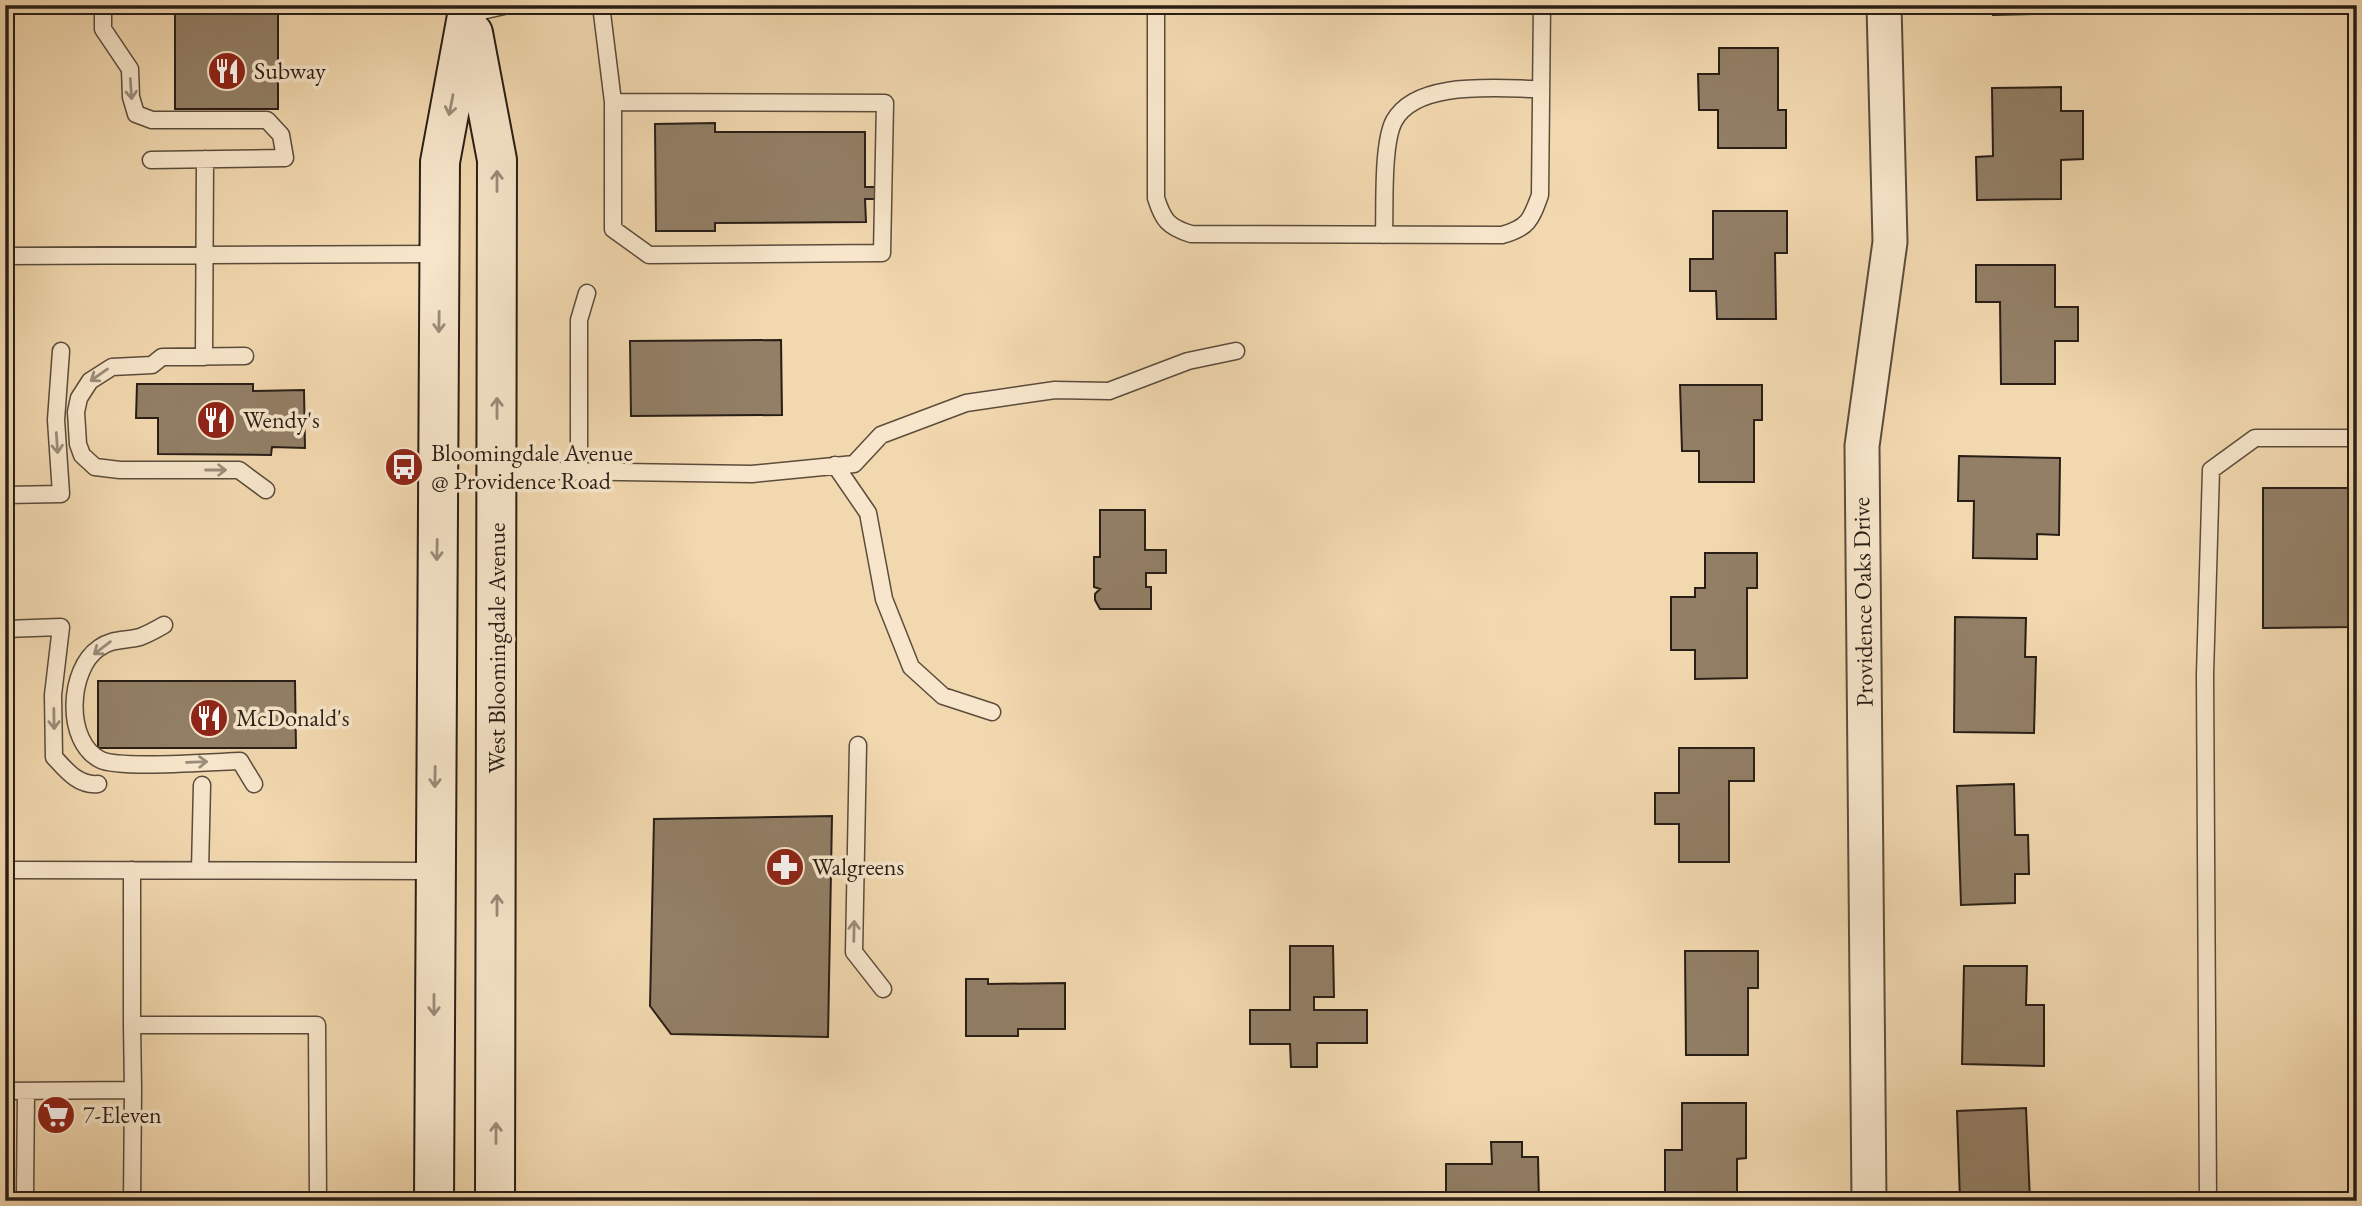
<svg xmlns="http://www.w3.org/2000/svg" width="2362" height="1206" font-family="'EB Garamond',serif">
<rect width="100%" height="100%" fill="#f2d8af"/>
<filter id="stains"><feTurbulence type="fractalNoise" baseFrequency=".00286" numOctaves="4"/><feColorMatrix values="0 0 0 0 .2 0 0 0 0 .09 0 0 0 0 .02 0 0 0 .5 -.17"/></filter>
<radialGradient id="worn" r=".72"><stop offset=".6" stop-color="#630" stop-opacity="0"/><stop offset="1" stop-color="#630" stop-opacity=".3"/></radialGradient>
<path fill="#927f66" stroke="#291e16" stroke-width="2" d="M175,5H278V109H175Z
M1993,5H2079L2080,13L1993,15Z
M1719,48H1778V110H1786V148H1718V110H1699L1698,74H1719Z
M2061,87V111H2083V159L2061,160V199L1977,200L1976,157L1993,156L1992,88Z
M2350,88H2357V128H2350Z
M715,123V132H865V187H876V199H865L866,222L715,223V231H656L655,124Z
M2349,155H2357V189H2349Z
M1713,211H1787V253H1775L1776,319H1717L1716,291H1690V259H1713Z
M2355,240H2357V382H2355Z
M1976,265H2055V307H2078V341H2055V384H2001L2000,302H1976Z
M781,340L782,415L631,416L630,341Z
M137,384H253V391L304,390L305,448L272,447L271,455L158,454V418H136Z
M1680,385H1762V420H1754V482H1699V451H1682Z
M1959,456L2060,458L2059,535L2037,534V559L1973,558L1974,501H1958Z
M2263,488H2350L2352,627L2263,628Z
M1100,510H1145V550H1166V573H1146V587H1151V609H1100L1095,600V594L1100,589L1094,587V557H1100Z
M1705,553H1757V588H1747V678L1695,679V650H1671V597H1695V588H1705Z
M1955,617L2026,618L2025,657H2036L2034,733L1954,732Z
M98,681H295L296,748H98Z
M1679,748H1754V781H1729V862H1679V824H1655V793H1679Z
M2014,784L2015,835H2028L2029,874H2015V903L1961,905L1957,786Z
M832,816L828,1037L671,1034L650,1006L654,819Z
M1290,946H1333L1334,997H1314V1010H1367V1043H1317V1067H1291L1290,1044H1250V1010H1290Z
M1685,951H1758V988H1748V1055H1686Z
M1964,966H2027L2026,1005H2044V1066L1962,1064Z
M966,979H988V984L1065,983V1029H1018V1036H966Z
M1682,1103H1746V1158L1737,1159V1201H1665V1150H1682Z
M2026,1108L2030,1201H1960L1957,1111Z
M1491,1142H1522V1157H1538L1539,1201H1446V1164H1492Z"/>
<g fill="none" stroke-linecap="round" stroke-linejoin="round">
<defs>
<path id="lane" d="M103,5V29L130,69L131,97L136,114L152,120H267L281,135L285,158L151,160
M601,5L613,102V229L649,255L882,253L885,103L613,102
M1156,5V198C1163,220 1168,227 1191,234L1502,235C1528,228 1531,220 1540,195L1542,5
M469,14L508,5
M1384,235C1385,207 1382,144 1394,121C1417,79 1499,89 1541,89
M5,256L439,254
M245,356L162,357L152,365L112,367L90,381L79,398L76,412L78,444L82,455L95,467L120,470H239L266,490
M204,357L205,159
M835,465L868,513L884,599L911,667L943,696L992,712
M497,470L752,474L854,464L881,435L966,403L1055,390L1109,391L1188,361L1236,351
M579,471V320L587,293
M5,495L61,494L56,420L61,351
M164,625C157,629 148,634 140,637C125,641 113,638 99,648C68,669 64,742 101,760C119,769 214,762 240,761L254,784
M5,629L61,627L53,695L54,757C66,770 78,786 98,784
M858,745L854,952L883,989
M5,870L434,871
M132,870V1025H317L318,1201
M200,870L202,785
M132,1025L133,1090
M5,1091L133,1090L132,1201
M26,1091L25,1193L30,1201
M2208,1201L2205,674L2211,470L2255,438H2357"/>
<path id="street" d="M1869,1201L1862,446L1890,242L1884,5"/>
<path id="secondary" d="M473,33L497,160L495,1201
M434,1201L440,162L469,5"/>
</defs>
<use href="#lane" stroke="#5b4c3c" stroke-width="19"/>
<use href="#street" stroke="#5b4c3c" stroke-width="37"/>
<use href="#secondary" stroke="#291e16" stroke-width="42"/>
<use href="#lane" stroke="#f7e6cb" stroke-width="16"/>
<use href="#street" stroke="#f7e6cb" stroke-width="33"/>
<use href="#secondary" stroke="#f7e6cb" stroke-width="38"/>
</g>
<defs><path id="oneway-shaft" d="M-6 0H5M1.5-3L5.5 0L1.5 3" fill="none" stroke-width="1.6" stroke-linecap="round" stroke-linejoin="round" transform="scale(1.75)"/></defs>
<g stroke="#9a8c7a">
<use href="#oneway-shaft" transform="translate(131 89) rotate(86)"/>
<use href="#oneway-shaft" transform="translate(451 105) rotate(101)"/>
<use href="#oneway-shaft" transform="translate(497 181) rotate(-90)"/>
<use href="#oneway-shaft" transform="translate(439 322) rotate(91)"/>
<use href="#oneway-shaft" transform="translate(99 375) rotate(145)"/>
<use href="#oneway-shaft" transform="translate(497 408) rotate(-90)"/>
<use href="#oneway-shaft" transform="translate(57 443) rotate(86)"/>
<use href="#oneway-shaft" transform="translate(216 470)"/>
<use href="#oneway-shaft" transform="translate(437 550) rotate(91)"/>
<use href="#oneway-shaft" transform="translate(102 648) rotate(143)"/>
<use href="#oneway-shaft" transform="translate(54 719) rotate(89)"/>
<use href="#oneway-shaft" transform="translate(197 762) rotate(-2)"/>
<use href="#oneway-shaft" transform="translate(435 777) rotate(91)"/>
<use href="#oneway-shaft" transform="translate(497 905) rotate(-90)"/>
<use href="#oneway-shaft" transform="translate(854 931) rotate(-89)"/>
<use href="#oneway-shaft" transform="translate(434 1005) rotate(90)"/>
<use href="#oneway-shaft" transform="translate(496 1133) rotate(-90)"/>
</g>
<defs>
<symbol id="restaurant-disc" viewBox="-11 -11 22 22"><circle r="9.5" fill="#8f2418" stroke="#f7e6cb"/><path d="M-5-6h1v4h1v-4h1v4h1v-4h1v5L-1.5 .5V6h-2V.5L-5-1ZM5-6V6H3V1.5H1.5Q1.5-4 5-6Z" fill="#fff"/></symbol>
<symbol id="bus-disc" viewBox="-11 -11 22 22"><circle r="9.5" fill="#8f2418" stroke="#f7e6cb"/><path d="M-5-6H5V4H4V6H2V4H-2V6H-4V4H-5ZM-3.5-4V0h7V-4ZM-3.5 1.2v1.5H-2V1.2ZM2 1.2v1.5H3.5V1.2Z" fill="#fff"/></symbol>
<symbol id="pharmacy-disc" viewBox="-11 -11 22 22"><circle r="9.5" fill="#8f2418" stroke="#f7e6cb"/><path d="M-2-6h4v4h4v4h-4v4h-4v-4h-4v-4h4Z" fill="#fff"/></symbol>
<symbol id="supermarket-disc" viewBox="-11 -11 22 22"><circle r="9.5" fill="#8f2418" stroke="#f7e6cb"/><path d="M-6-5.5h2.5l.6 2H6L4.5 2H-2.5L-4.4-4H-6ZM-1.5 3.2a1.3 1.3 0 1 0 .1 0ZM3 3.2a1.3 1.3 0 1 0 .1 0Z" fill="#fff"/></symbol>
</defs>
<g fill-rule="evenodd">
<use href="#restaurant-disc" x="205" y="49" width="44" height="44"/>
<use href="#restaurant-disc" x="194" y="398" width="44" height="44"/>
<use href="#bus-disc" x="382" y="445" width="44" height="44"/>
<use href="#restaurant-disc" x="187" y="696" width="44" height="44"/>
<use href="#pharmacy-disc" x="763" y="845" width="44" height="44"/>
<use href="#supermarket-disc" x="34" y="1093" width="44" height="44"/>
</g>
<g text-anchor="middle" stroke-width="7" stroke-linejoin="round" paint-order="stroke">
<g font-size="24" fill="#291e16" stroke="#f7e6cb" text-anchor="start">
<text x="254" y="79">Subway</text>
<text x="243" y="428">Wendy's</text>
<text x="431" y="461">Bloomingdale Avenue<tspan x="431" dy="28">@ Providence Road</tspan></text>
<text x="236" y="726">McDonald's</text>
<text x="812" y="875">Walgreens</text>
<text x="83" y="1123">7-Eleven</text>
</g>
<g font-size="24" fill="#291e16" stroke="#f7e6cb">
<text transform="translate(1863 602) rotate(-91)" y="8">Providence Oaks Drive</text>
<text transform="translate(497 648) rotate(-90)" y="8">West Bloomingdale Avenue</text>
</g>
</g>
<rect width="2362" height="1206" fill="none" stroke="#f2d8af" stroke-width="28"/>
<rect x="7" y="7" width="2348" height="1192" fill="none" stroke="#291e16" stroke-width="3.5"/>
<rect x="14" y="14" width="2334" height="1178" fill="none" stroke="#291e16" stroke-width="2"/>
<rect width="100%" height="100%" filter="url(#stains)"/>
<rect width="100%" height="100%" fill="url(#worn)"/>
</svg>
